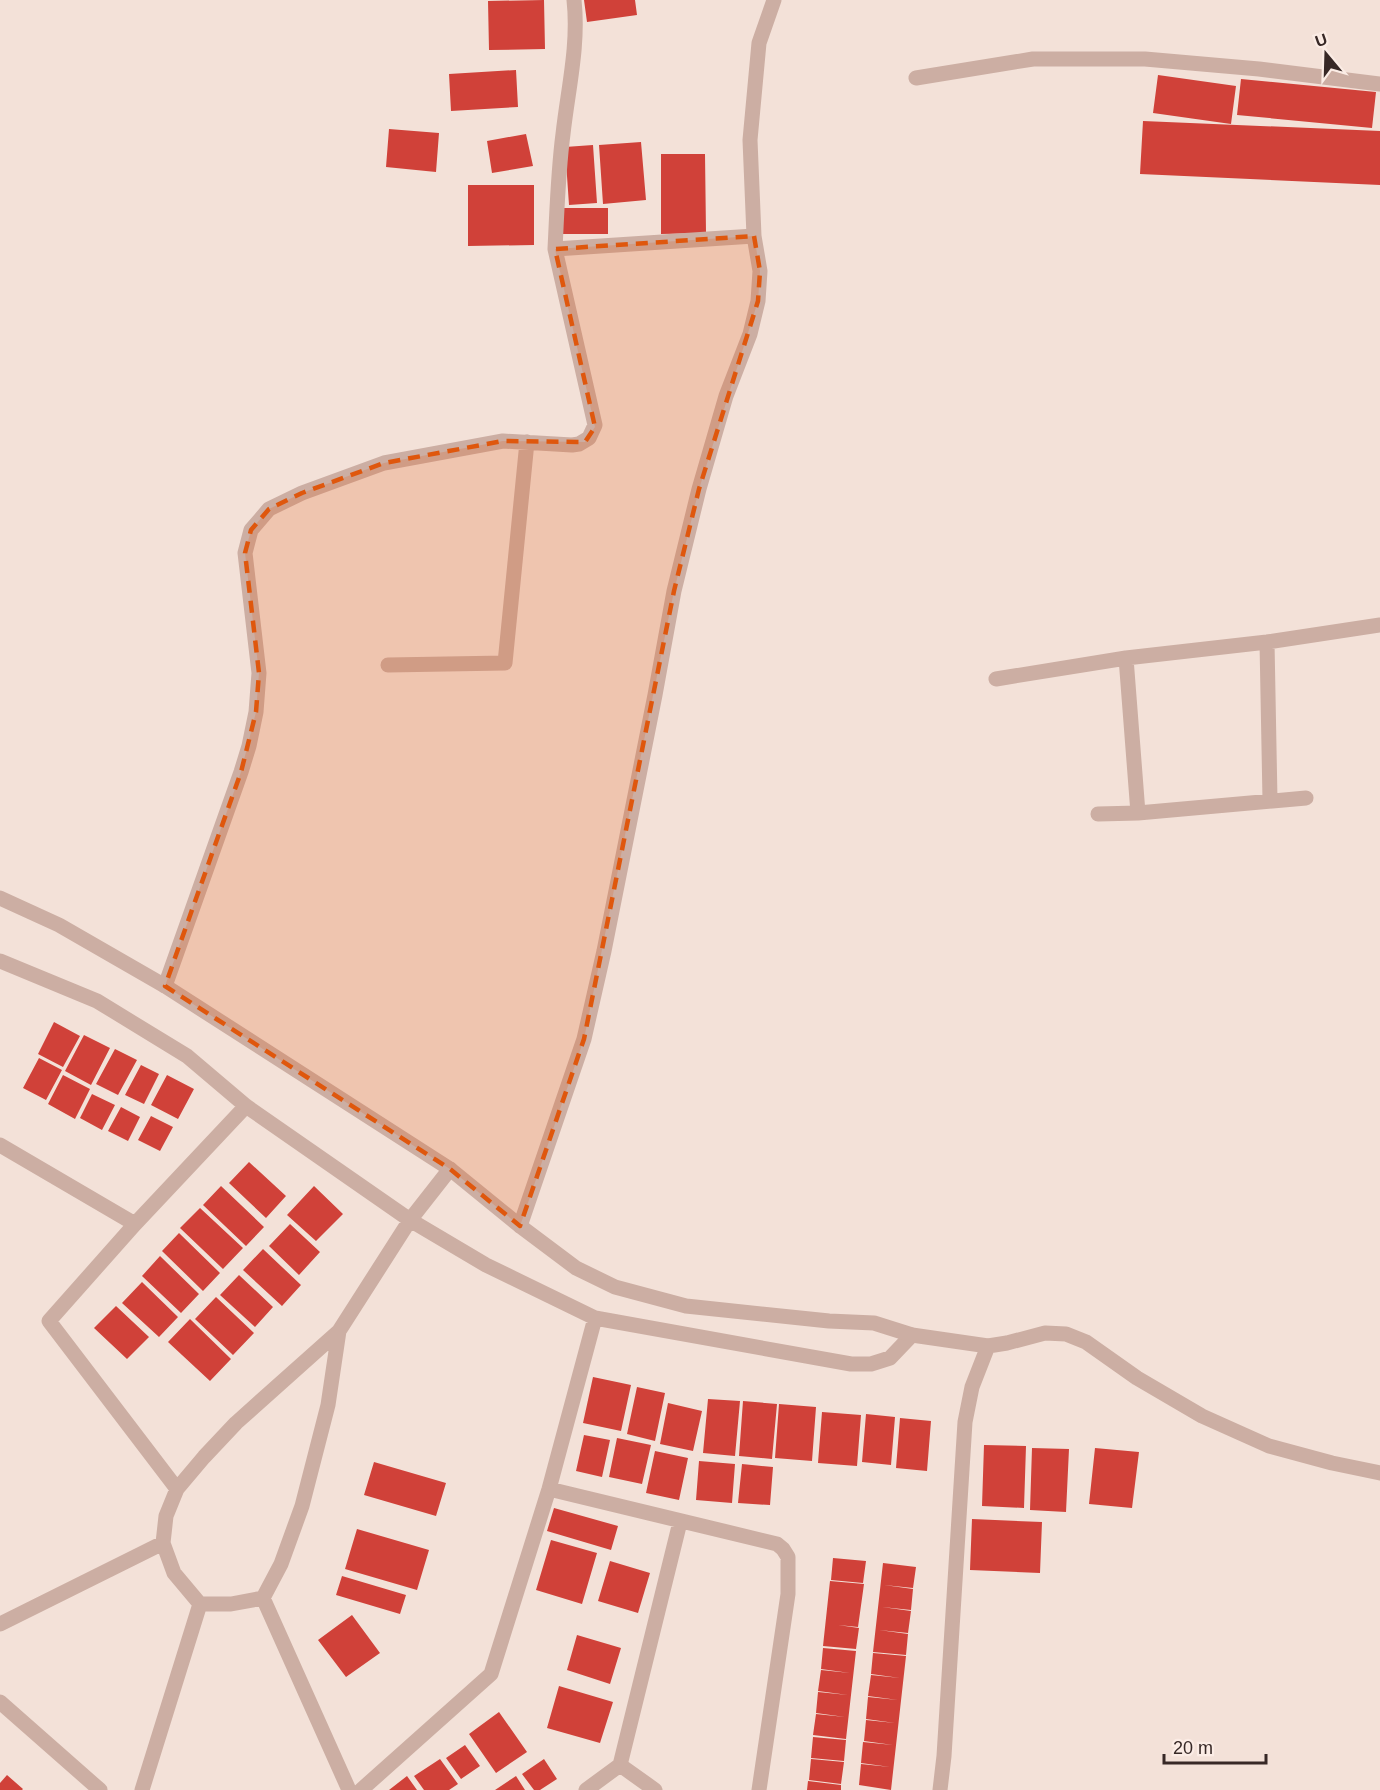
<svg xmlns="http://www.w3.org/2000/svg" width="1380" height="1790" font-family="Helvetica,sans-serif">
<rect width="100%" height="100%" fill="#f3e1d8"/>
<path fill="#d04139" d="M544,0L545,49L489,50L488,1Z
M584,0H635L637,15L587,22Z
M516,70L518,107L451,111L449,74Z
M1158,75L1236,86L1231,124L1153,113Z
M1241,79L1376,92L1372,128L1237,115Z
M1143,121L1380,131V185L1140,174Z
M389,129L439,133L436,172L386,167Z
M526,134L533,166L492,173L487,141Z
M641,142L646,200L603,204L599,145Z
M593,145L597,203L569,205L565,147Z
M661,154H705L706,233L661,234Z
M468,185H534V245L468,246Z
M563,208H608V234H563Z
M54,1022L80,1036L63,1067L38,1054Z
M84,1035L110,1048L91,1085L65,1071Z
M115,1049L137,1060L118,1095L96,1084Z
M39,1058L62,1070L46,1100L23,1088Z
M141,1065L159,1074L144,1104L125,1095Z
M63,1075L90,1089L75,1119L48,1104Z
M167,1075L194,1089L178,1119L151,1105Z
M92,1094L115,1105L102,1130L80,1118Z
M121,1107L140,1117L128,1141L108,1131Z
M151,1116L173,1127L160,1151L138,1140Z
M249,1162L286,1196L266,1218L229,1183Z
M221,1186L264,1227L246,1246L203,1205Z
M314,1186L343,1214L316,1241L287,1215Z
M200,1208L243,1248L223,1269L180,1228Z
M290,1224L320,1252L299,1275L269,1246Z
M179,1233L220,1273L203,1291L162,1251Z
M263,1249L301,1285L282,1306L243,1270Z
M160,1256L199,1294L181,1313L142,1276Z
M239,1275L273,1307L255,1327L220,1295Z
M142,1282L178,1317L159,1337L122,1303Z
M216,1297L254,1333L233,1355L195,1319Z
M116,1306L149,1337L127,1359L94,1328Z
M190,1319L231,1359L210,1381L168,1342Z
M593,1377L631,1385L621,1431L583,1423Z
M637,1387L665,1393L655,1441L627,1434Z
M708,1399L740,1401L735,1456L703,1453Z
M743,1401L777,1404L772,1459L739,1456Z
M668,1403L702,1411L693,1451L660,1444Z
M779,1404L816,1407L812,1461L775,1458Z
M822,1412L861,1415L857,1466L818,1463Z
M866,1414L895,1417L891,1465L862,1462Z
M900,1418L931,1421L927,1471L896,1468Z
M584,1435L610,1440L602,1477L576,1471Z
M617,1438L651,1445L642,1484L609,1477Z
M984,1445L1026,1446L1024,1508L982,1506Z
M1032,1448L1069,1449L1066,1512L1030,1510Z
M1095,1448L1139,1452L1132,1508L1089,1504Z
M655,1451L688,1458L679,1500L646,1493Z
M699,1461L735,1464L732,1503L696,1500Z
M374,1462L446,1483L436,1516L364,1495Z
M742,1464L773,1467L770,1505L738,1503Z
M554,1508L618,1526L611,1550L547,1531Z
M972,1519L1042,1522L1040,1573L970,1570Z
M357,1529L429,1550L417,1590L345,1569Z
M551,1540L597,1553L582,1604L536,1590Z
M833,1558L866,1561L863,1583L831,1580Z
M610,1561L650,1573L638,1613L598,1601Z
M883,1563L916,1567L913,1588L884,1585L913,1589L911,1610L882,1607L911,1611L908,1633L879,1630L908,1634L906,1655L873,1652Z
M342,1576L406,1595L400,1614L336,1595Z
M830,1581L864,1584L858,1627L838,1625L859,1628L856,1649L823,1646Z
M352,1615L380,1653L346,1677L318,1640Z
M577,1635L621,1648L610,1684L567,1670Z
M823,1648L856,1651L846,1739L813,1735L816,1714L845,1717L816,1713L818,1692L848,1695L818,1691L821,1670L850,1673L821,1669Z
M873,1653L906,1656L891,1790L859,1785L861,1764L890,1767L861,1763L863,1742L893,1745L864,1741L866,1720L895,1723L866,1719L868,1697L898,1700L868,1696L871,1675L900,1678L871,1674Z
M559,1686L613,1702L600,1743L547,1728Z
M499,1712L527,1752L496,1773L469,1734Z
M813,1737L846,1740L844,1761L811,1758Z
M465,1745L480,1766L461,1779L446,1758Z
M440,1759L458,1784L449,1790H424L414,1776Z
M544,1759L557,1779L540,1790H534L522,1774Z
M811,1759L844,1762L841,1784L809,1780Z
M7,1775L23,1789L22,1790H0V1783Z
M407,1776L417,1790H389Z
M516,1776L525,1790H495Z
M808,1781L841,1785V1790H807Z"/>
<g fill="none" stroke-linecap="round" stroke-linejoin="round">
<path stroke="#ccaea3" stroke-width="15" d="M916,78L1033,59H1145L1259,69L1380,84
M555,249C557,211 558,172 563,134C568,89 579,45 574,0
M1267,642L1270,800
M1126,658L1138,813
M388,665L505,663L527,442
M996,679L1126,658L1267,642L1380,625
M1098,814L1138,813L1306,798
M0,961L97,1001L187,1056L246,1106L410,1220L486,1265L595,1318L851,1364H871L890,1358L912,1335
M165,986L241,772L249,746L256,712L259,673L245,553L251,530L269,509L302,493L384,463L503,441L572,445L579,444L589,438L595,425L555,249L754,236L750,140L759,43L774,0
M0,1145L135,1224
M520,1226L584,1039L604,951L655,695L674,591L699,489L726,396L750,334L758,301L760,271L754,236
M339,1331L328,1405L302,1506L281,1564L263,1598L231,1604H200L174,1573L163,1543L166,1516L177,1489L204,1457L236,1423L339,1331L410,1220L450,1169
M177,1489L49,1321L135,1224L246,1106
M549,1489L777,1544L783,1549L788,1557V1594L759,1790
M263,1598L349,1790
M0,1624L163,1543
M0,1702L100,1790
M620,1765L655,1790
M142,1790L200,1604
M361,1790L491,1674L549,1489L595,1318
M586,1790L620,1765L680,1522"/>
<path stroke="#ccaea3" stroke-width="15" d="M0,898L59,925L165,986L450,1169L520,1226L576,1268L615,1287L686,1306L829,1321L874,1323L912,1335L988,1346L1007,1343L1045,1333L1066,1334L1086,1342L1137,1378L1202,1416L1269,1446L1332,1463L1380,1473
M940,1790L944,1756L965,1422L972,1387L988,1346"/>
</g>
<path fill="#df570d" fill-opacity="0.2" stroke="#df570d" stroke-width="4.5" stroke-dasharray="12 8" stroke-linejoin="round" d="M754,236L760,271L758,301L699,489L674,591L584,1039L520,1226L450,1169L165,986L241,772L256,712L259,673L245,553L251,530L269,509L302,493L384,463L503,441L585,442L595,427L555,249Z"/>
<g transform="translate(1326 54) rotate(341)" stroke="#fbece5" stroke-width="4.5" paint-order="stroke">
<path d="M0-4.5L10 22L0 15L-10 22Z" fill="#372826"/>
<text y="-9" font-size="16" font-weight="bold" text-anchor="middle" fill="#372826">U</text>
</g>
<path d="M1164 1754v9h102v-9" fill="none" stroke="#372826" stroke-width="3"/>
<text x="1173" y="1754" font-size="18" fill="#372826" stroke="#fbece5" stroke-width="4.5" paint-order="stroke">20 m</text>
</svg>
